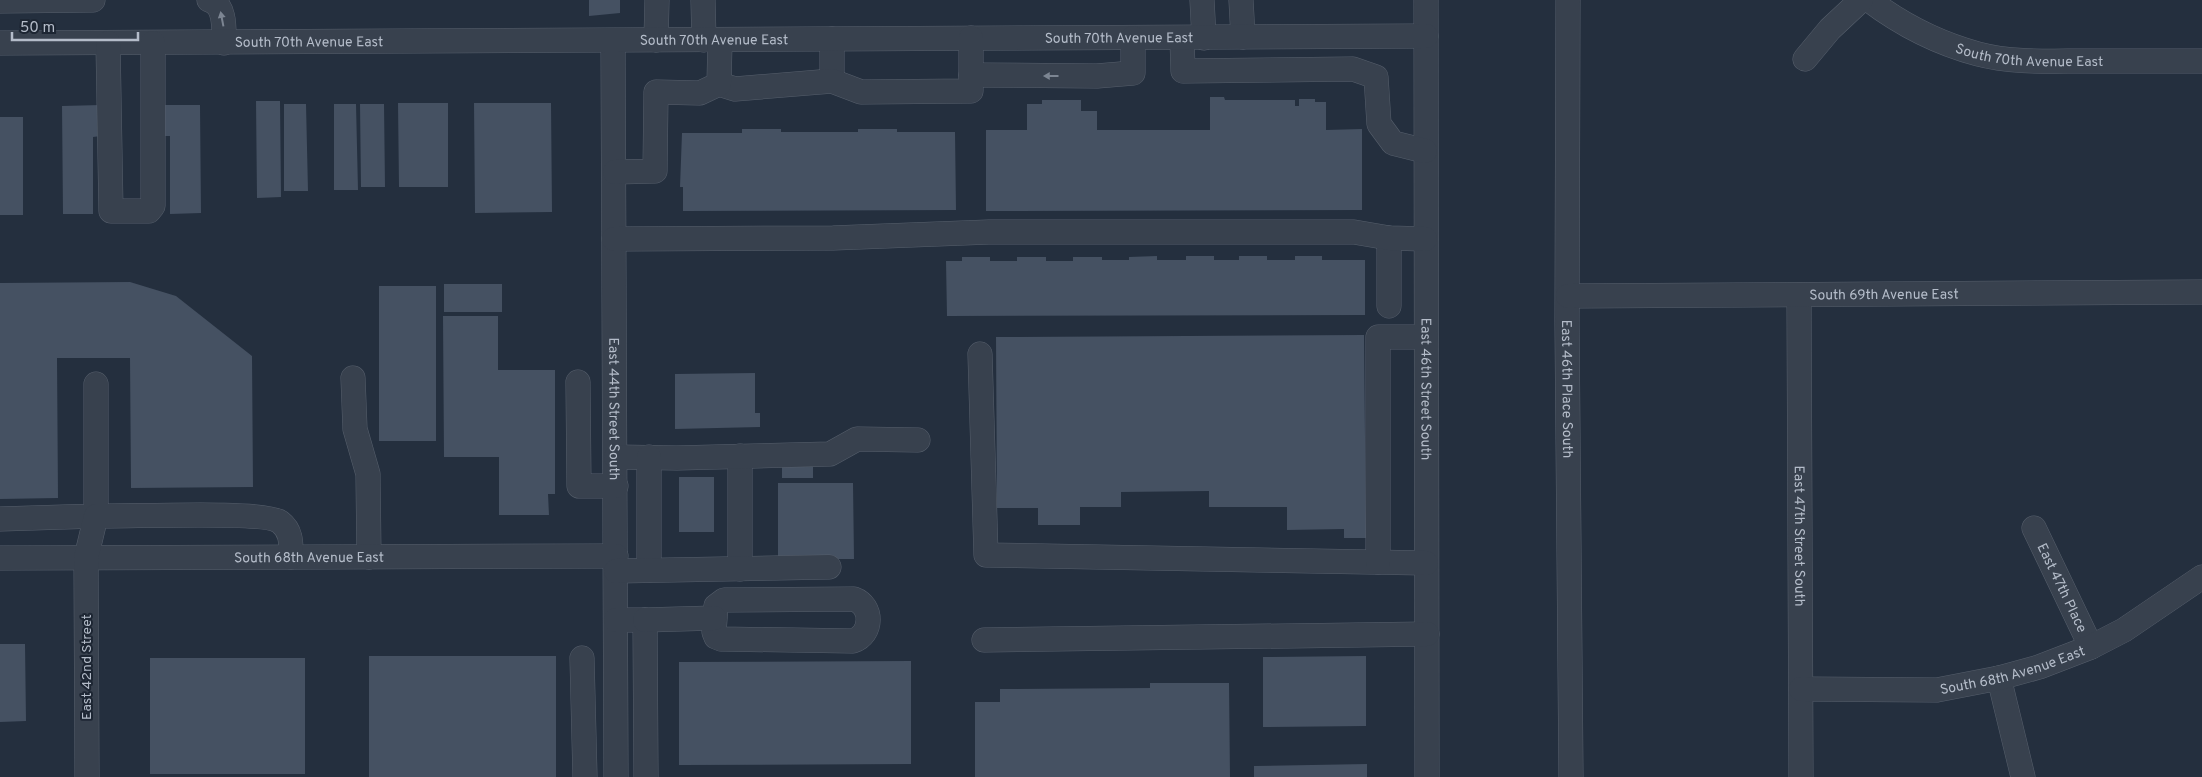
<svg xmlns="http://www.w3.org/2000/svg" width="2202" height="777" font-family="Overpass,sans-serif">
<rect width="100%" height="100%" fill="#242f3e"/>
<path fill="#455162" d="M589,0H620V13L589,16Z
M1210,97H1224L1225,100H1295V106H1299V99H1315V102H1326V130L1362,129V210L986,211V130H1027V104H1042V100H1081V111H1097V130H1210Z
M256,101H280L281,197L257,198Z
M398,103H448V187H399Z
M474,103H551L552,212L475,213Z
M284,104H306L308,191H284Z
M334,104H356L358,190H334Z
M360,104H384L385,187H361Z
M101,105V136L93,137V214H63L62,106Z
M161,105H200L201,213L170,214V136H161Z
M0,117H23V215H0Z
M742,129H781V132H858V129H897V132H955L956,210L683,211V187H680L682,133H742Z
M1157,256V260H1186V256H1214V260H1239V256H1267V260H1295V256H1322V260H1365V315L947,316L946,261H962V257H990V261H1017V257H1046V261H1073V257H1102V260H1129V257Z
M130,282L176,296L252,356L253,487L131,488L130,358H57L58,498L0,499V283Z
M444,284H502V312H444Z
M379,286H436V441H379Z
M443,316H498V370H555V494H548L549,515H499V457H444Z
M1364,335L1366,538H1344V529L1287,530V507H1209V491L1121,492V507H1080V525H1038V508H997L996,337Z
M755,373V413H760V427L675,429V374Z
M782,463H813V478H782Z
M679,477H714V532H679Z
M778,483H853L854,559H778Z
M0,644H25L26,721L0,722Z
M369,656H556V777H369Z
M1366,656V726L1263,727V657Z
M150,658H305V774H150Z
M911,661V764L679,765V662Z
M1150,683H1229L1230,777H975V702H1000V689L1150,688Z
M1367,764V777H1254V766Z"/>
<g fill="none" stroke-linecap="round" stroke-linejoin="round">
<defs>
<g id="minor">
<path d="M209,0C226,4 224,30 224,43"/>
<path d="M703,0L704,40"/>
<path d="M1202,0L1204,38"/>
<path d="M1241,0L1243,37"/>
<path id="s1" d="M1426,0L1427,777"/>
<path id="s2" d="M1568,0L1567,323L1571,777"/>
<path id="s3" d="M1869,0C1902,25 1937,43 1978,54C2012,63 2049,61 2084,61C2123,61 2163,61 2202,61"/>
<path d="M0,1L93,0"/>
<path d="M1182,38L1183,71L1353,69L1376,77L1379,124L1393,143L1425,151"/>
<path d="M832,39V81"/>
<path d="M656,40L657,0"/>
<path id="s4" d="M613,41L616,777"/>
<path id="s5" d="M0,43L1426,36"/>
<path d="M108,43L111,211H149L153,206V43"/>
<path d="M1805,59L1830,29L1861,0"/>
<path d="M971,75L1097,76L1133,73V38"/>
<path d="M719,84L735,89L832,81L861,92L971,91V38"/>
<path d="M615,172L655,171L656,92L700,93L719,84L720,41"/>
<path d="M1389,238V306"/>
<path d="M614,239L833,238L989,232H1354L1389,238L1425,239"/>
<path id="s6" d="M1799,295L1801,777"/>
<path id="s7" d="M1568,296L2202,292"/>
<path d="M980,354L986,555L1426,563"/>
<path d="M353,378L355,429L368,474L369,557"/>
<path d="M578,382L579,486H616"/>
<path d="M740,456V569"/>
<path d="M616,457L677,458L830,454L857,439L918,440"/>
<path d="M649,457V570"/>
<path d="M0,519L96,516V384"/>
<path id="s8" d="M2034,528L2091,647"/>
<path id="s9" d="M0,558L616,556"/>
<path d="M1378,562V337H1426"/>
<path d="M616,571L829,567"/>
<path d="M854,599C873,606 873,634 853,641L721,639L716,637L714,632L716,606L724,600Z"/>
<path d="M616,620H645L646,777"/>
<path d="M645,620L714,618"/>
<path d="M984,640L1427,634"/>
<path d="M582,658L585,777"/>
<path d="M1999,678L2023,777"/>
<path id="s10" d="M1801,689L1937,690L1999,678L2039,667L2091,647L2124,630L2202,577"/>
<path d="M87,777L86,558L96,516C126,517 264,510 280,522C292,531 291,544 291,557"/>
</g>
</defs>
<use href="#minor" stroke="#565f6c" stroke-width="25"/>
<use href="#minor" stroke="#38414e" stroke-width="24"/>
</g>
<defs><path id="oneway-solid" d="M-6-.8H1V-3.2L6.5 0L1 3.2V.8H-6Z" transform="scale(1.25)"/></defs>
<g fill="#7c8592">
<use href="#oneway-solid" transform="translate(222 19) rotate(-101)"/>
<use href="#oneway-solid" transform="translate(1051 76) rotate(-180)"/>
</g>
<g text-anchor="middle" stroke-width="4" stroke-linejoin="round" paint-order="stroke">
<g font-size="14" fill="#b4bcc9" stroke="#1d2633">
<text dy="5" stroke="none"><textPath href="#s5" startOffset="1119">South 70th Avenue East</textPath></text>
<text dy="5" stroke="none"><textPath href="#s5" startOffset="714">South 70th Avenue East</textPath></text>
<text dy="5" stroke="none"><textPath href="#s5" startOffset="309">South 70th Avenue East</textPath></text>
<text dy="5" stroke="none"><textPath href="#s3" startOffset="174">South 70th Avenue East</textPath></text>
<text dy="5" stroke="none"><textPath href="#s7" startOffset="316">South 69th Avenue East</textPath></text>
<text dy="5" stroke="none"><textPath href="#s1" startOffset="389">East 46th Street South</textPath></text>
<text dy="5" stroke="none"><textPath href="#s2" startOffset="389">East 46th Place South</textPath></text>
<text dy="5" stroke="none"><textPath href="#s4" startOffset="368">East 44th Street South</textPath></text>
<text dy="5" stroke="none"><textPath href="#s6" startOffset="241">East 47th Street South</textPath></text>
<text dy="5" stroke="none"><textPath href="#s9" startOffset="309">South 68th Avenue East</textPath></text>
<text dy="5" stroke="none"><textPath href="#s8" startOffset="66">East 47th Place</textPath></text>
<text transform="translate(86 667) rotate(-90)" y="5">East 42nd Street</text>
<text dy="5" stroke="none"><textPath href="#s10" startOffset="214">South 68th Avenue East</textPath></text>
</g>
</g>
<path d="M12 32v8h126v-8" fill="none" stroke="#b4bcc9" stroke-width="2.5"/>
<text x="20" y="32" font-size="15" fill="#b4bcc9" stroke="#1d2633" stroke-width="4" paint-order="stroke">50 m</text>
</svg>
